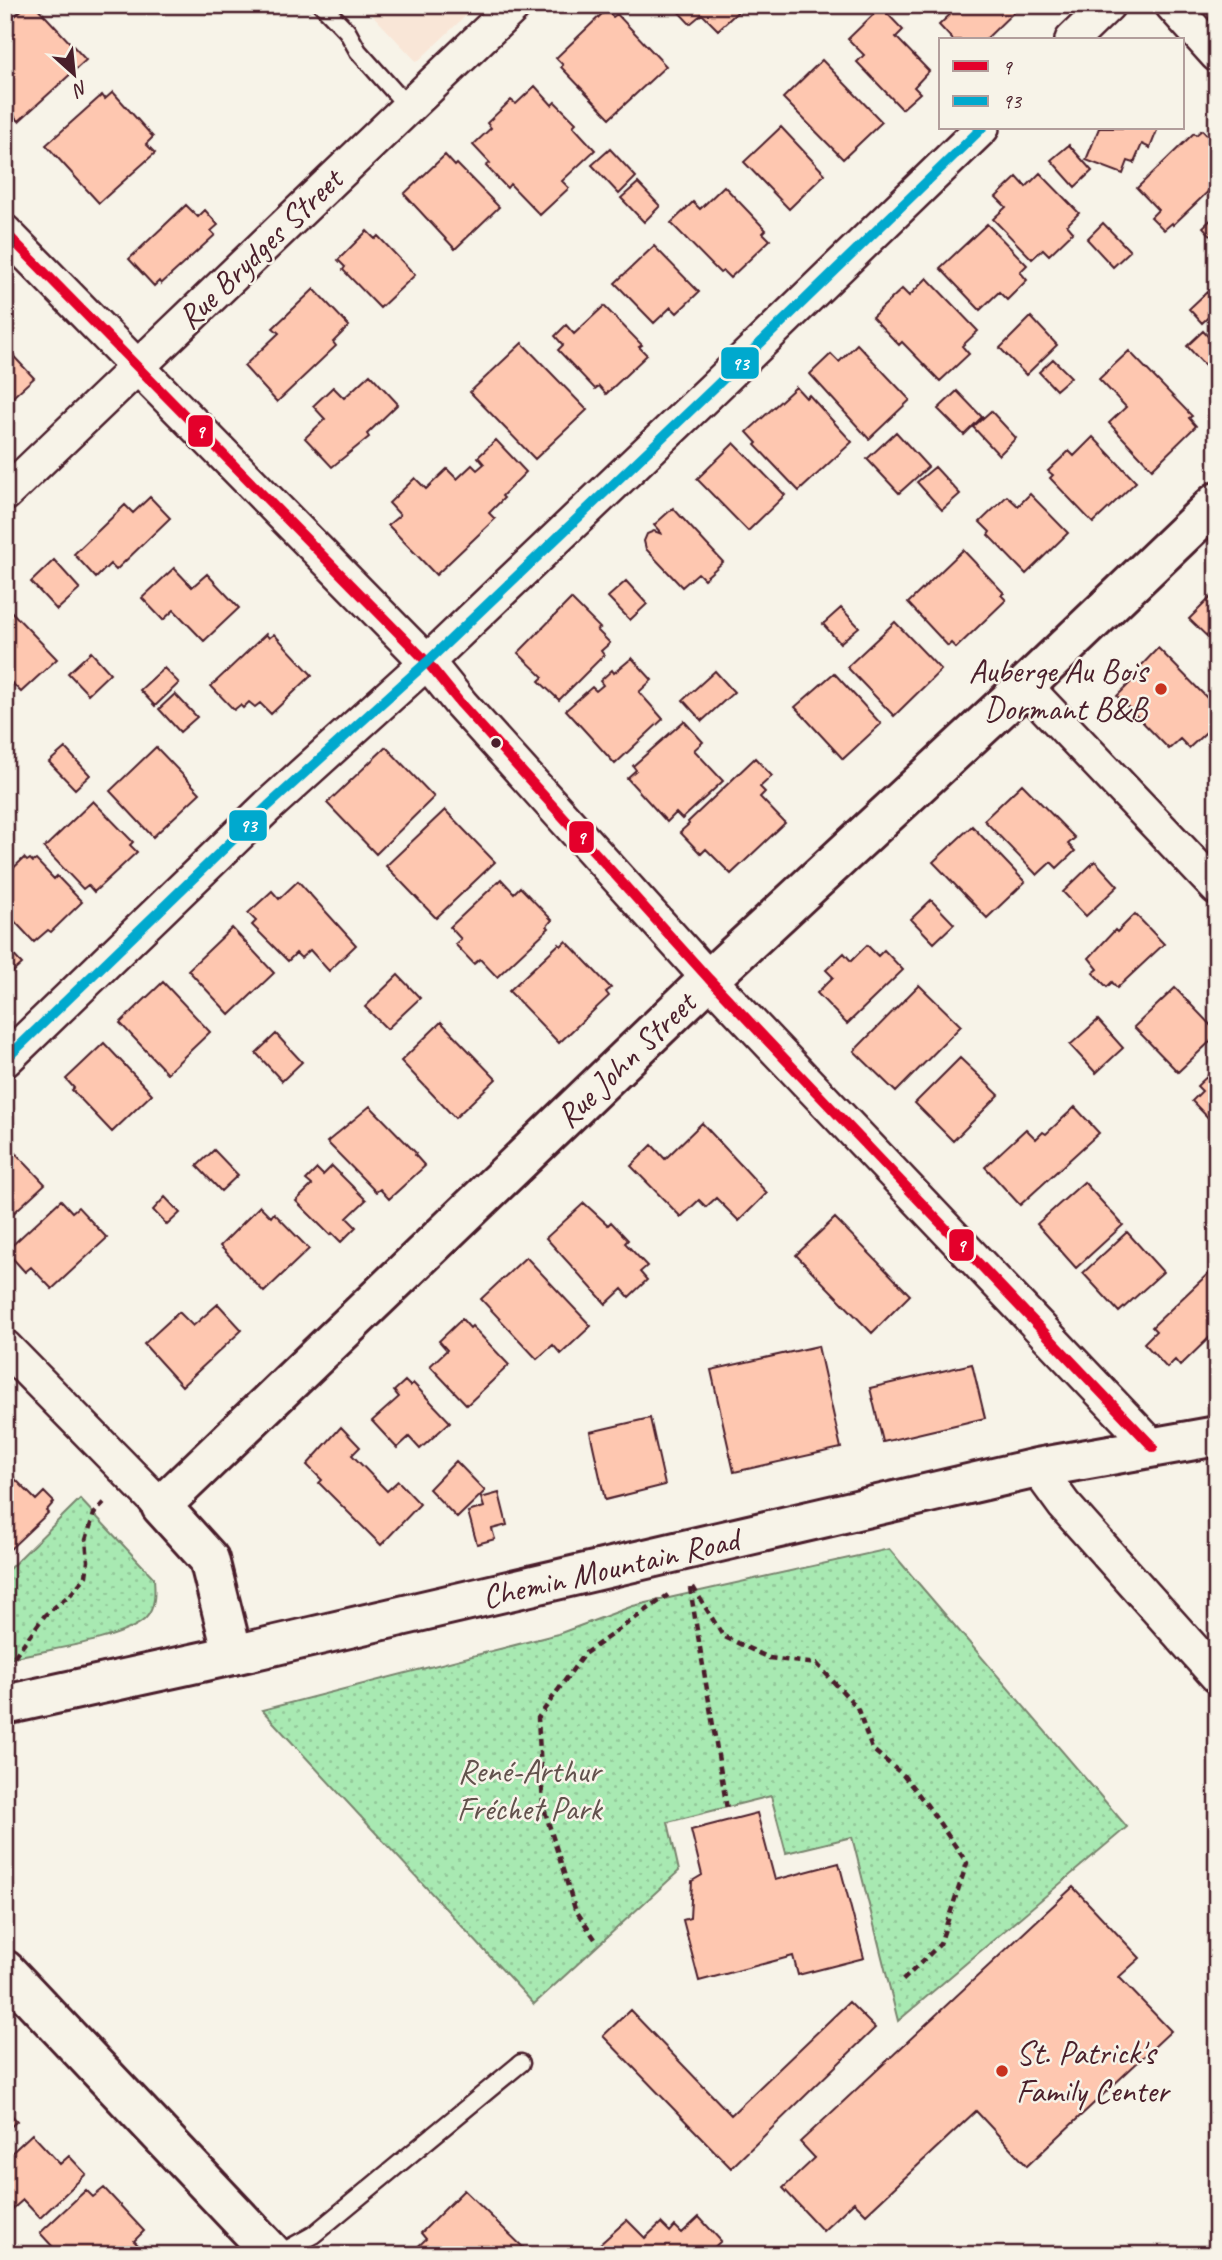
<svg xmlns="http://www.w3.org/2000/svg" width="1222" height="2260" font-family="Caveat,sans-serif">
<defs>
<pattern id="park-dots" width="8" height="8" patternUnits="userSpaceOnUse" patternTransform="scale(1.75)"><rect width="8" height="8" fill="#a8e9b2"/><path d="M2 2h.1M6 6h.1" fill="none" stroke="#92c799" stroke-width="1.8" stroke-linecap="round"/></pattern>
</defs>
<rect width="100%" height="100%" fill="#f7f3e8"/>
<filter id="ink" filterUnits="userSpaceOnUse"><feTurbulence type="fractalNoise" baseFrequency=".0143" numOctaves="2"/><feDisplacementMap in="SourceGraphic" scale="14" xChannelSelector="R" yChannelSelector="G"/><feConvolveMatrix kernelMatrix="1 2 1 2 8 2 1 2 1" color-interpolation-filters="sRGB"/></filter>
<g filter="url(#ink)">
<path fill="#f9e6d7" d="M363,5H477L417,62Z"/>
<path fill="url(#park-dots)" stroke="#79846e" stroke-width="2" d="M80,1499L154,1578C155,1592 156,1608 145,1619C122,1641 38,1651 5,1659V1573Z
M889,1549L1127,1827L898,2021L852,1837L786,1853L771,1796L668,1822L679,1871L534,2004L262,1710L558,1634L633,1606Z"/>
<path fill="#fec7b0" stroke="#4a1f2b" stroke-width="2" d="M27,5H35L86,60L19,121L5,107V25Z
M672,5H745L718,30L702,14L690,24Z
M960,5H1021L985,40H953L939,25Z
M881,7L903,30L896,37L929,71L914,87L920,93L902,109L857,62L864,55L848,39Z
M606,10L613,17L617,14L666,66L610,118L561,67L563,65L556,58Z
M822,60L882,122L843,159L783,98Z
M535,86L552,105L555,102L576,123L573,126L595,150L562,181L569,188L540,215L510,184L507,188L486,166L490,163L473,145L491,128L487,123L511,100L516,104Z
M113,92L153,137L146,144L155,153L99,203L46,145L102,95L105,99Z
M781,127L825,174L789,209L744,162Z
M1099,128H1158L1150,148L1142,144L1134,163L1128,161L1123,174L1086,160Z
M1202,130L1217,146V183L1173,225L1172,223L1164,230L1151,217L1158,210L1137,188L1194,133L1196,135Z
M1069,145L1092,171L1075,187L1051,160Z
M610,149L636,177L619,194L592,165Z
M445,155L455,166L457,164L499,207L455,249L404,194Z
M1040,173L1079,213L1067,225L1073,232L1049,255L1043,249L1032,259L993,219L1006,207L996,197L1017,177L1026,187Z
M638,183L660,206L644,222L621,198Z
M724,186L766,230L763,233L770,240L730,278L723,271L720,273L671,223L693,202L700,209Z
M186,205L198,217L205,210L218,225L211,231L215,235L161,284L159,281L154,286L129,259Z
M1217,214V242L1203,227Z
M1103,223L1130,251L1113,267L1087,239Z
M987,224L1027,265L1020,272L1027,280L1007,300L999,292L980,310L940,268Z
M367,231L375,239L378,236L415,275L380,308L343,270L345,267L338,260Z
M654,246L699,292L677,313L671,307L654,323L615,283Z
M927,278L978,331L962,346L969,354L940,381L902,342L899,345L872,317L902,289L909,296Z
M314,289L349,326L333,342L336,346L277,402L244,366L279,333L273,328Z
M1207,292L1217,302V309L1202,323L1189,309Z
M604,306L642,345L639,347L647,355L606,394L599,386L595,389L558,350L563,345L555,336L566,325L574,334Z
M1031,317L1057,345L1026,375L1000,348Z
M1203,331L1217,346V362L1209,370L1187,346Z
M522,343L587,410L535,459L470,392Z
M857,344L910,400L869,439L810,374L831,354L839,362Z
M5,347L34,378L5,404Z
M1129,351L1192,416L1189,418L1196,426L1152,469L1109,423L1126,407L1099,379Z
M1053,359L1071,377L1056,390L1039,372Z
M370,374L398,404L367,434L369,437L332,467L305,438L325,419L313,406L333,387L344,398Z
M796,387L806,398L809,395L852,442L799,491L755,445L757,443L747,432Z
M957,391L982,417L964,435L938,409Z
M991,411L1016,438L999,455L973,427Z
M896,432L928,467L899,493L867,459Z
M1093,437L1136,482L1093,523L1050,478L1053,475L1048,471L1069,451L1074,456Z
M496,440L526,472L502,496L504,498L489,513L495,519L436,575L388,525L400,515L389,503L415,478L426,489L447,469L457,479L472,465L477,470L484,464L478,457Z
M734,443L785,495L748,531L697,479Z
M935,467L960,494L942,510L917,482Z
M1030,494L1068,533L1026,574L988,535L990,532L980,522L1007,496L1018,506Z
M150,497L170,518L116,570L110,564L96,578L74,554L125,505L133,513Z
M673,508L723,562L704,579L698,573L682,587L646,549L644,541L647,534L654,531L662,534L654,525Z
M963,550L1004,593L1001,595L1006,600L956,648L951,643L948,646L908,603Z
M54,560L80,589L57,610L31,582Z
M174,568L192,587L207,574L239,608L204,641L174,610L163,620L142,598Z
M626,581L647,604L630,620L608,597Z
M1217,591V646L1189,619Z
M571,599L600,628L597,630L610,643L601,651L604,655L559,700L539,681L543,677L518,653Z
M5,605L57,659L21,692L5,676Z
M841,608L859,627L840,643L823,624Z
M895,622L941,670L894,716L847,667Z
M266,634L269,638L274,634L312,675L271,714L260,703L255,707L249,702L243,708L240,705L234,710L211,686Z
M1158,648L1217,708V722L1189,748L1180,739L1169,749L1117,696L1141,672L1138,669Z
M91,652L110,673L88,694L68,673Z
M632,658L652,680L639,692L663,719L615,764L566,710L592,687L596,691L603,685L600,681L612,670L614,673Z
M164,668L179,683L155,706L140,690Z
M715,671L734,692L702,721L683,700Z
M834,673L881,724L843,759L795,707Z
M175,694L197,717L180,732L159,709Z
M684,721L703,742L694,750L723,781L682,819L676,813L667,822L627,778L636,770L633,766Z
M156,747L200,793L153,837L110,791Z
M386,747L434,797L376,854L327,803Z
M65,748L90,775L75,789L49,762Z
M755,758L772,776L760,787L765,792L760,797L785,823L731,874L706,849L701,854L680,832L689,824L688,822Z
M1022,784L1075,838L1068,844L1075,851L1057,868L1051,862L1037,875L984,820Z
M93,801L133,842L130,845L137,852L94,892L88,885L83,889L44,848Z
M445,810L495,862L436,918L386,866Z
M972,826L1025,882L987,918L933,862Z
M24,858L27,861L30,859L33,862L36,860L54,879L57,876L82,902L51,932L48,930L34,942L5,911V876Z
M1095,861L1118,886L1086,916L1063,892Z
M501,879L514,893L520,887L552,920L547,926L549,928L497,977L480,959L474,964L455,944L461,939L450,927Z
M298,881L356,945L329,971L310,950L301,958L296,953L288,961L252,925L256,921L248,913L272,891L279,899Z
M931,900L954,924L934,943L911,919Z
M1135,914L1164,944L1117,988L1112,982L1107,987L1093,973L1098,969L1089,958L1115,930L1117,932Z
M232,928L274,973L230,1015L188,970Z
M566,941L611,988L606,992L609,996L559,1043L509,991L559,944L561,946Z
M867,945L878,956L884,950L903,970L847,1024L817,993L833,977L826,970L844,953L851,961Z
M5,946L22,964L5,979Z
M398,975L420,998L387,1029L365,1007Z
M163,982L210,1032L167,1073L120,1023Z
M919,985L961,1026L896,1092L854,1051Z
M1175,988L1217,1032V1035L1178,1072L1134,1027Z
M1098,1020L1123,1048L1096,1073L1070,1045Z
M441,1022L496,1079L455,1118L401,1061Z
M276,1034L302,1062L282,1081L256,1053Z
M104,1043L152,1094L112,1132L72,1090L74,1088L66,1079Z
M960,1058L999,1095L953,1141L915,1103Z
M1217,1067V1127L1192,1101L1202,1091L1197,1086Z
M370,1106L416,1153L415,1155L425,1166L389,1199L380,1189L376,1192L327,1142Z
M1075,1107L1099,1133L1020,1205L985,1167L1026,1129L1036,1139L1043,1132L1046,1134Z
M702,1123L767,1193L739,1221L716,1198L706,1207L699,1200L681,1217L631,1166L652,1145L665,1159Z
M6,1143L45,1184L5,1221V1144Z
M214,1150L238,1175L221,1191L197,1166Z
M332,1166L366,1200L347,1218L356,1227L341,1242L332,1233L330,1235L296,1201L312,1185L306,1180L317,1169L323,1175Z
M1084,1182L1123,1225L1076,1268L1037,1224Z
M165,1197L180,1213L167,1225L153,1210Z
M61,1200L72,1212L78,1207L107,1238L52,1289L31,1267L25,1272L6,1251Z
M584,1203L608,1225L611,1222L628,1240L625,1243L647,1266L640,1272L647,1280L629,1297L622,1289L606,1304L546,1238Z
M260,1206L271,1217L274,1213L309,1249L264,1292L220,1246Z
M835,1218L910,1295L872,1333L796,1255Z
M1127,1232L1163,1272L1119,1312L1083,1273Z
M526,1257L591,1326L561,1354L553,1345L537,1359L481,1299Z
M1212,1270L1217,1275V1330L1180,1366L1175,1360L1167,1368L1144,1343L1156,1331L1152,1327Z
M218,1304L242,1330L182,1386L144,1344L179,1312L193,1326Z
M462,1319L470,1328L472,1326L509,1365L467,1405L430,1366L447,1350L439,1341Z
M818,1346L841,1448L734,1472L711,1370Z
M972,1364L985,1418L883,1442L870,1388Z
M405,1381L410,1386L413,1383L450,1422L420,1449L409,1437L397,1448L372,1421L399,1397L394,1391Z
M650,1418L665,1485L605,1500L590,1432Z
M341,1427L360,1447L352,1455L387,1491L398,1481L420,1504L381,1545L319,1483L322,1480L307,1465Z
M456,1461L485,1491L457,1518L429,1489Z
M14,1478L36,1500L44,1492L54,1502L46,1511L48,1513L5,1554V1487Z
M499,1493L507,1525L492,1529L495,1539L477,1544L468,1512L484,1507L481,1498Z
M757,1813L775,1880L839,1863L864,1958L798,1975L793,1956L699,1981L683,1920L690,1918L692,1881L702,1875L691,1830Z
M1073,1887L1140,1958L1119,1977L1171,2031L1027,2166L976,2111L866,2214L854,2202L823,2231L783,2188L815,2158L800,2142Z
M849,2002L875,2028L731,2168L603,2036L630,2010L731,2115Z
M5,2108L17,2121L5,2132Z
M32,2134L60,2164L69,2156L86,2174L40,2218L23,2200L8,2213L5,2211V2159Z
M104,2188L144,2231L134,2241L138,2245L127,2255H45L53,2247L40,2233L86,2190L93,2197Z
M464,2190L531,2255H409L426,2239L421,2233Z
M699,2217L721,2241L706,2255H588L627,2220L645,2238L661,2223L670,2232L675,2226L682,2233Z"/>
<g fill="none" stroke-linecap="round" stroke-linejoin="round">
<defs>
<path id="service" d="M322,5L347,31L358,51L407,106
M277,2255L313,2235L521,2063"/>
<path id="minor" d="M1172,5L1217,55
M1072,40L1108,5
M5,232L427,662L461,704L709,979L1153,1447
M5,494L515,5
M1025,686L1217,888
M5,1060L268,806L427,662L714,388L982,128
M5,1347L161,1506
M1037,1468L1064,1505L1217,1676"/>
<path id="tertiary" d="M233,1655L209,1559L161,1506L709,979L1025,686L1217,502
M5,1970L274,2255"/>
<path id="primary" d="M5,1705L233,1655L1037,1468L1217,1436"/>
</defs>
<use href="#service" stroke="#4a1f2b" stroke-width="21"/>
<use href="#minor" stroke="#4a1f2b" stroke-width="38"/>
<use href="#tertiary" stroke="#4a1f2b" stroke-width="44"/>
<use href="#primary" stroke="#4a1f2b" stroke-width="44"/>
<path stroke="#4a1f2b" stroke-width="4.5" stroke-dasharray="7 5" stroke-linecap="butt" d="M693,1587L723,1636L769,1658L817,1664L857,1707L872,1749L903,1775L927,1805L967,1863L940,1944L899,1984
M690,1588L727,1809
M7,1666L45,1615L71,1594L86,1576L88,1561L86,1540L94,1514L106,1501
M595,1939L575,1909L543,1805L538,1718L584,1654L668,1595"/>
<use href="#service" stroke="#f7f3e8" stroke-width="16"/>
<use href="#minor" stroke="#f7f3e8" stroke-width="33"/>
<use href="#tertiary" stroke="#f7f3e8" stroke-width="38"/>
<use href="#primary" stroke="#f7f3e8" stroke-width="38"/>
<defs>
<path id="bus-1" d="M5,232L427,662L461,704L709,979L1153,1447"/>
<path id="bus-2" d="M5,1060L268,806L427,662L714,388L982,128"/>
</defs>
<use href="#bus-1" stroke="#f7f3e8" stroke-width="16"/>
<use href="#bus-2" stroke="#f7f3e8" stroke-width="16"/>
<use href="#bus-1" stroke="#e4002b" stroke-width="10"/>
<use href="#bus-2" stroke="#00a9ce" stroke-width="10"/>
</g>
</g>
<g fill="#c8321e" stroke="#f7f3e8" stroke-width="2.5">
<circle cx="1161" cy="689" r="7"/>
<circle cx="1002" cy="2071" r="7"/>
</g>
<circle fill="#4a1f2b" stroke="#f7f3e8" stroke-width="2.5" cx="496" cy="743" r="6"/>
<g text-anchor="middle" stroke-width="5" stroke-linejoin="round" paint-order="stroke">
<g font-size="33" fill="#4a1f2b" stroke="#f7f3e8">
<text transform="translate(259 248) rotate(-44)" y="12">Rue Brydges Street</text>
<text transform="translate(625 1059) rotate(-44)" y="12">Rue John Street</text>
<text transform="translate(610 1567) rotate(-13)" y="12">Chemin Mountain Road</text>
</g>
<g font-size="33" fill="#4a1f2b" stroke="#f7f3e8" text-anchor="end">
<text x="1147" y="682">Auberge Au Bois<tspan x="1147" dy="38">Dormant B&amp;B</tspan></text>
<text x="1016" y="2064" text-anchor="start">St. Patrick's<tspan x="1016" dy="38">Family Center</tspan></text>
</g>
<g font-size="33" fill="#62524d" stroke="#f7f3e8">
<text x="529" y="1782">René-Arthur<tspan x="529" dy="38">Fréchet Park</tspan></text>
</g>
</g>
<g stroke="#f7f3e8" stroke-width="2.5">
<rect x="720" y="346" width="40" height="34" rx="7" fill="#00a9ce"/>
<rect x="187" y="414" width="27" height="34" rx="7" fill="#e4002b"/>
<rect x="228" y="809" width="40" height="33" rx="7" fill="#00a9ce"/>
<rect x="568" y="820" width="27" height="34" rx="7" fill="#e4002b"/>
<rect x="948" y="1228" width="27" height="34" rx="7" fill="#e4002b"/>
</g>
<g font-size="19" text-anchor="middle" font-weight="bold" fill="#fff">
<text x="740" y="370">93</text>
<text x="200" y="438">9</text>
<text x="248" y="832">93</text>
<text x="581" y="844">9</text>
<text x="961" y="1252">9</text>
</g>
<rect width="1222" height="2260" fill="none" stroke="#f7f3e8" stroke-width="28"/>
<rect x="14" y="14" width="1194" height="2232" fill="none" stroke="#4a1f2b" stroke-width="2.5" filter="url(#ink)"/>
<rect x="939" y="38" width="245" height="91" fill="#f7f3e8" stroke="#b29e9c" stroke-width="2"/>
<rect x="953" y="61" width="35" height="10" fill="#e4002b" stroke="#b29e9c" stroke-width="2"/>
<text x="1002" y="74" font-size="21" fill="#4a1f2b">9</text>
<rect x="953" y="96" width="35" height="10" fill="#00a9ce" stroke="#b29e9c" stroke-width="2"/>
<text x="1002" y="108" font-size="21" fill="#4a1f2b">93</text>
<g transform="translate(74 74) rotate(153)" stroke="#f7f3e8" stroke-width="5" paint-order="stroke">
<path d="M0-5L12 26L0 18L-12 26Z" fill="#4a1f2b"/>
<text y="-10" font-size="19" font-weight="bold" text-anchor="middle" fill="#4a1f2b">N</text>
</g>
</svg>
